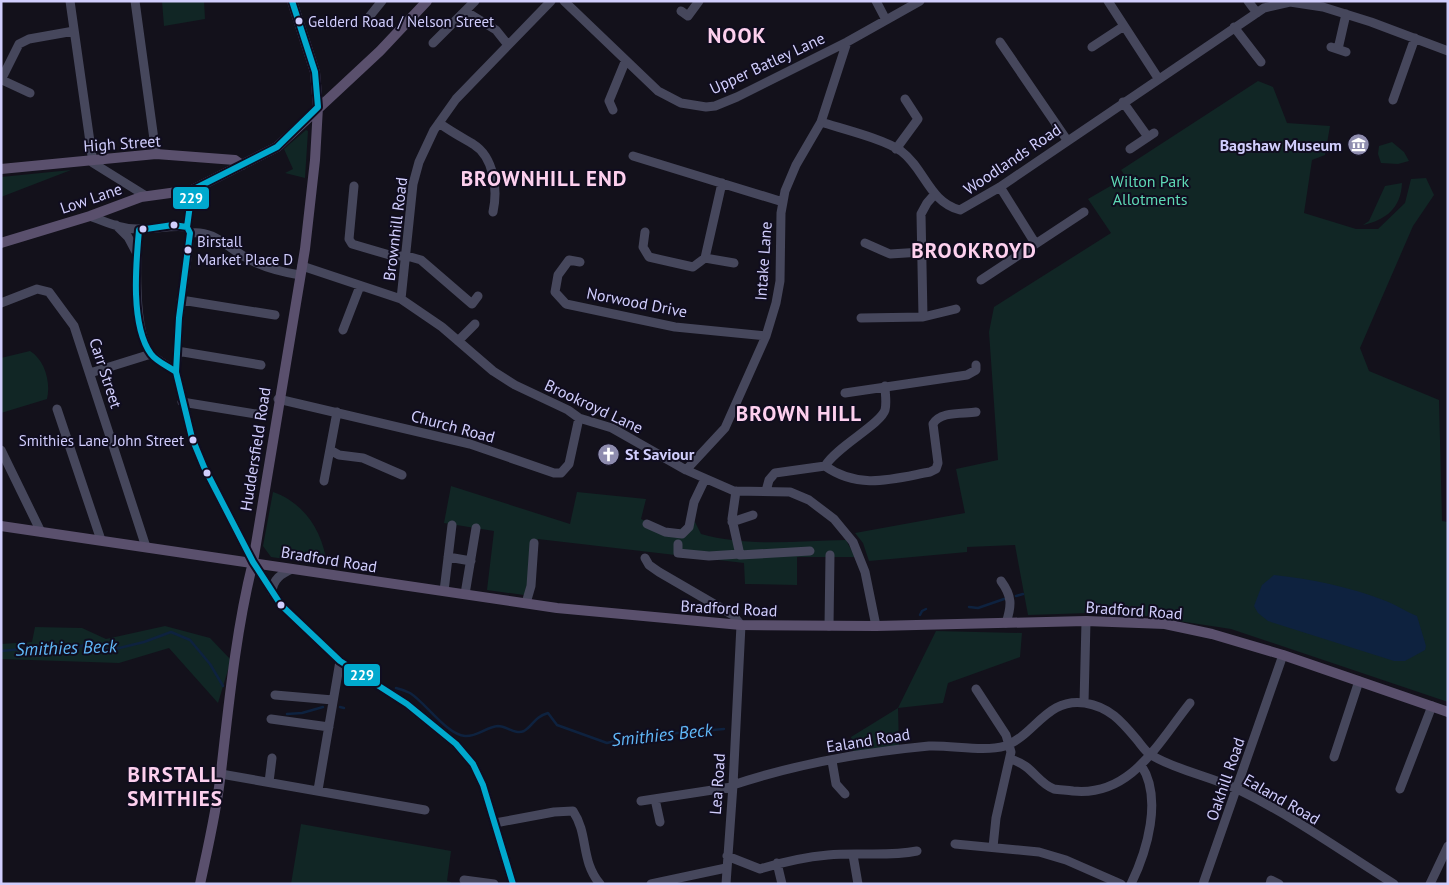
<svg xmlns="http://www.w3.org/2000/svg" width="1449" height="885" font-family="'PT Sans',sans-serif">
<rect width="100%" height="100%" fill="#13111b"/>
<path fill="#112625" d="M162,1H204L205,19L164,26Z
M1258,81L1273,87L1287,123L1330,126L1325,155L1312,160L1304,213L1356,229H1378L1405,203L1411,179L1426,178L1434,195L1413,226L1360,348L1369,371L1439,400L1442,521L1448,522V702L1231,629L1120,612L1028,615L1015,545L967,547V552L869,561L863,543L855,533L965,513L956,469L998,460L989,332L994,307L1111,233L1088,199L1126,177L1121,170Z
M306,130L308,131L305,178L285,173L293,169L284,149Z
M1392,142L1404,152L1409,161L1398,164L1381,163L1378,154L1379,146Z
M71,170L1,197V177Z
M1402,183C1401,208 1386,220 1363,225L1369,221L1385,186Z
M30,351C45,360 51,383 47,399L1,413V358Z
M451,486L570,524L577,492L646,499L641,519C664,529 672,536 695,522L701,534C748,547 797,541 846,540L855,557H797V585L745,584L744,563L538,539L531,596L487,590L494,531L444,523Z
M273,492C305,503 323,532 327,565L271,557L263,546Z
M165,626L210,638L231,660L218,703L169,648L119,663L1,659V644L32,642L35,627L82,628L106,639Z
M936,631L1022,633L1020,657L948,683L943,703L898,708L899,746L854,754L851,737L898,708Z
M301,824L451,851L447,881L451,882V884H291Z"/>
<path fill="#0e223f" d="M1274,575C1312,579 1350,587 1386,601C1397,605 1406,612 1417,616L1426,646L1425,650L1405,661H1394L1268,621L1258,613L1254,606L1262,585Z"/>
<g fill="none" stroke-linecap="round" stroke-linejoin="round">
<path stroke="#0e223f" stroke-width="2.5" d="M1016,596L1023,594
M969,607L978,608L1004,599
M920,615L922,611L926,609
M1,651L33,648L69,651L84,645L111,650L144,642L171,632L190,640L210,664L223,686
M396,688C400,689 406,691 410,693C426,703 446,734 465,736C477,737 486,727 498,726C507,726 515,735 524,731C533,726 534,717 548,713L557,725L607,743L631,737L724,729
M340,707L344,708
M287,714L302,713L323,707"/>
<path stroke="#46475c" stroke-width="9" d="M70,1L93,163L146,196
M135,1L156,154
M564,1L658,91L681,103L706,107L715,106L737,97L847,42L920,1
M876,1L886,20
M1108,1L1158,78
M1248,1L1257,13
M465,11L496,30L508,45
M681,11L688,16L699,1
M369,17L382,1
M1234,27L1261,62
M1000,42L1067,140
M433,43L475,1
M1092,47L1124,26
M1331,47L1346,52
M1338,49L1346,14
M1,80L19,44L29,39L74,31
M2,80L30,93
M1393,100L1415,38
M1123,102L1148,137
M613,110L609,101L625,62
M821,122C843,129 884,139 901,151C925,169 929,202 960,210L1000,187L1264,8L1290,2L1323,7L1371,22L1448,51
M439,123C450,131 461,137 473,144C494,157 498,189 493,212
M896,149L918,119L905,99
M1130,149L1154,133
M633,156L783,202
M354,186L349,239L352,244L393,256H407L421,260L472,304L478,296
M1000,187L1035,243
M192,190L187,227L190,233L188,251L179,318L176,372L192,438L204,467L253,562L281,605L340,661L407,704L456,744L473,764L483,785L513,884
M90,216C106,222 123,230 140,229C156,229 171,225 187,227
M116,225L128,237L136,252
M139,230C136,257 133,332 151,354C157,361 169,366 176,372
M645,232L643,247L649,257L693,267L705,258L722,183
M190,233C213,230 226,246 245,257C261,267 281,272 300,275
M865,243L890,254L922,252
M705,258L734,263
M580,262L569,260L558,275L555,292L566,304L675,327L766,336
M302,266L401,299L442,327L493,371L515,385L568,410L579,418L612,428L686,470L734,491L790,492L809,500L834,519L853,542L865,572L876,626
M981,280L1084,212
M401,299L413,184L419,162L434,130L456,99L551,1
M181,300L275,315
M1,303L37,289L49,292L74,326L146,547
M923,317L921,214L927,203L934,195
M861,318L923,317L956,309
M343,330L360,286
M458,341L475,324
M177,351L261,365
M90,373L151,354
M845,393L967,375L976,370V365
M278,399L470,444L554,473H561L569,464L579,418
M182,402L256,414
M57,409L101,540
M1,450L41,532
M330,450L339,455L363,458L402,475
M825,466C859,490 892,479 930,472L936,469L938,463L933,424C940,411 963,414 976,412
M686,470L725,428L766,336L776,303L780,281L781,213L785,191L796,165L821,122L847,42
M324,481L337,412
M736,491L732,519L740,555L810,551
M766,491L769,480L775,473L825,466C836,447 881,424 885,410C887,402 885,394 885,386
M732,522L753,515
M647,524L665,532L682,534L689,527L694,502L705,479
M678,544V553L709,556L740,554
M448,557L471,561
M645,558L649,565L659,572L733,615L741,625L733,785L726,884
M1001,581C1012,596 1012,605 1006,623
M444,591L452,525
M272,592C273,579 281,574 292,569
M465,594L476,528
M526,603L531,586L534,543
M829,626L830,555
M976,689L1006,735L1011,752L996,818L993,847
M275,695L333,700
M1084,703L1086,621
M271,719L329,727
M1334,757L1359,681
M1010,759C1033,765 1037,783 1054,789C1059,790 1067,790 1073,791C1131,797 1158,743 1190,703
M832,761L836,784L845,794
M221,774L425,810
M269,782L272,758
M733,785C796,764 864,752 929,746C952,745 984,752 1005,746C1035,735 1047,697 1085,703C1110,707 1122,722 1138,741C1142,746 1146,752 1151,755C1178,771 1210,776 1239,790C1293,816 1343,852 1394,884
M1400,789L1432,706
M318,790L340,661
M655,799L660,822
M641,801L732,787
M495,823L554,812L573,811C589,835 580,860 600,884
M955,844L1039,852L1066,860L1121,884
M853,855L858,884
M727,856L760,869C783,862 805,857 828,855C858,852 887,857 917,851
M777,863L782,884
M464,880L494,884
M651,884L726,868
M1131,884C1147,851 1163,798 1141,765
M1203,884L1283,655
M1270,884L1271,880L1279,884
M1430,884L1448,846"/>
<path stroke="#5a506d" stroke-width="10" d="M1,169L156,154L235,160L242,165
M1,243L90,216L141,197L192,190L277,147L380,51L427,1
M1,526L557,608L741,625L876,626L1086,621L1165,624L1212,634L1283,655L1448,712
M200,884C208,847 217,809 221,772C229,702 236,630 253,562L305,249L315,160L318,107L315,72L292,1"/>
<defs>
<path id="bus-1" d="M292,1L315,72L318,107L277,147L192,190L187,227L190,233L179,318L176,372L192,438L204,467L253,562L281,605L340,661L407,704L456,744L473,764L483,785L513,884
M176,372C168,366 157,362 151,354C130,325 136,263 139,230L173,225L187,227"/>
</defs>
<use href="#bus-1" stroke="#100d1f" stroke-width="10"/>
<use href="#bus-1" stroke="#00a9ce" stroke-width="6"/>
</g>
<defs>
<symbol id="museum-disc" viewBox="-11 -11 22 22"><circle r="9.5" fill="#8e8cae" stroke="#100d1f"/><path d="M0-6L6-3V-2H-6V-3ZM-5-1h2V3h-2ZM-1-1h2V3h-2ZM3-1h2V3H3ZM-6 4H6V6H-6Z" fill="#fff"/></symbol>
<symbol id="church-disc" viewBox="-11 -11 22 22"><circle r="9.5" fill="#8e8cae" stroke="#100d1f"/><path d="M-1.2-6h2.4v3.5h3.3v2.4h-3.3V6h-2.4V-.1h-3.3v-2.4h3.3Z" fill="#fff"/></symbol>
</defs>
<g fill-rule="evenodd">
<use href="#museum-disc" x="1346" y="132" width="25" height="25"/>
<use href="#church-disc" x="596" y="442" width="25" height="25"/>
</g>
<g fill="#d1cefd" stroke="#100d1f" stroke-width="2">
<circle cx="299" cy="21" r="4.5"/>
<circle cx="174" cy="225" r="4.5"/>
<circle cx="143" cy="229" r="4.5"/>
<circle cx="188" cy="250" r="4.5"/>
<circle cx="193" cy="440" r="4.5"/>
<circle cx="207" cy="473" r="4.5"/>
<circle cx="281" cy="605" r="4.5"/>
</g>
<g text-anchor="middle" stroke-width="4" stroke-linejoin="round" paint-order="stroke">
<g font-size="15" fill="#d1cefd" stroke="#100d1f" text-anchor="start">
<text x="308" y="27">Gelderd Road / Nelson Street</text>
<text x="197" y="247">Birstall<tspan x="197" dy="18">Market Place D</tspan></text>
<text x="184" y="446" text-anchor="end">Smithies Lane John Street</text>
</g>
<g font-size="16" fill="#d1cefd" stroke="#100d1f">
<text transform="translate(767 63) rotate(-25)" y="6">Upper Batley Lane</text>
<text transform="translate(122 143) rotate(-4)" y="6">High Street</text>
<text transform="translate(1012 159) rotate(-34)" y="6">Woodlands Road</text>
<text transform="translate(91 198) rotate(-19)" y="6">Low Lane</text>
<text transform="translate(395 229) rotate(-83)" y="6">Brownhill Road</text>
<text transform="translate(763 261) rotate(-86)" y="6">Intake Lane</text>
<text transform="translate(637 302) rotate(11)" y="6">Norwood Drive</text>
<text transform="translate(106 373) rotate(72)" y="6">Carr Street</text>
<text transform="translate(594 406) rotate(25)" y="6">Brookroyd Lane</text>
<text transform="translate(453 426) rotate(15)" y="6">Church Road</text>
<text transform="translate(255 449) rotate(-81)" y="6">Huddersfield Road</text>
<text transform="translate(329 559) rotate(9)" y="6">Bradford Road</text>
<text transform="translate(729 608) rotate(3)" y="6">Bradford Road</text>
<text transform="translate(1134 610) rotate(4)" y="6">Bradford Road</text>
<text transform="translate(868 740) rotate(-9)" y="6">Ealand Road</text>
<text transform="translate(1225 779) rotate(-71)" y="6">Oakhill Road</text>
<text transform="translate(717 784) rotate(-86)" y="6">Lea Road</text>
<text transform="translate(1282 799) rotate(30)" y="6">Ealand Road</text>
</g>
<g font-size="16" font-weight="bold" fill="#d1cefd" stroke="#100d1f" text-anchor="end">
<text x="1342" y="151">Bagshaw Museum</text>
<text x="625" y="460" text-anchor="start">St Saviour</text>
</g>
<g font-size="16" fill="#5ed9b5" stroke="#100d1f">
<text x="1150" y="187">Wilton Park<tspan x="1150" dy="18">Allotments</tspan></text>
</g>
<g font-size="18" font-style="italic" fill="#60b8f8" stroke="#100d1f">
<text transform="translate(66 648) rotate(-2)" y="6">Smithies Beck</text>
<text transform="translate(662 735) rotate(-6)" y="6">Smithies Beck</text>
</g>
<g font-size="21" font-weight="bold" letter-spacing="1" fill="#fdd0ee" stroke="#100d1f">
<text x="737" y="43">NOOK</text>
<text x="544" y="186">BROWNHILL END</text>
<text x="974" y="258">BROOKROYD</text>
<text x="799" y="421">BROWN HILL</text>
<text x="175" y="782">BIRSTALL<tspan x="175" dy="24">SMITHIES</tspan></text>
</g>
</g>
<g stroke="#100d1f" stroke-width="2">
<rect x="172" y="186" width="38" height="24" rx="5" fill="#00a9ce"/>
<rect x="343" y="663" width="38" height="24" rx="5" fill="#00a9ce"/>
</g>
<g font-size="14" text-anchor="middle" font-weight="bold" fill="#fff">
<text x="191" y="203">229</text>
<text x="362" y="680">229</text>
</g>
<rect width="1449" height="885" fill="none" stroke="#d1cefd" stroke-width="5"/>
</svg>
